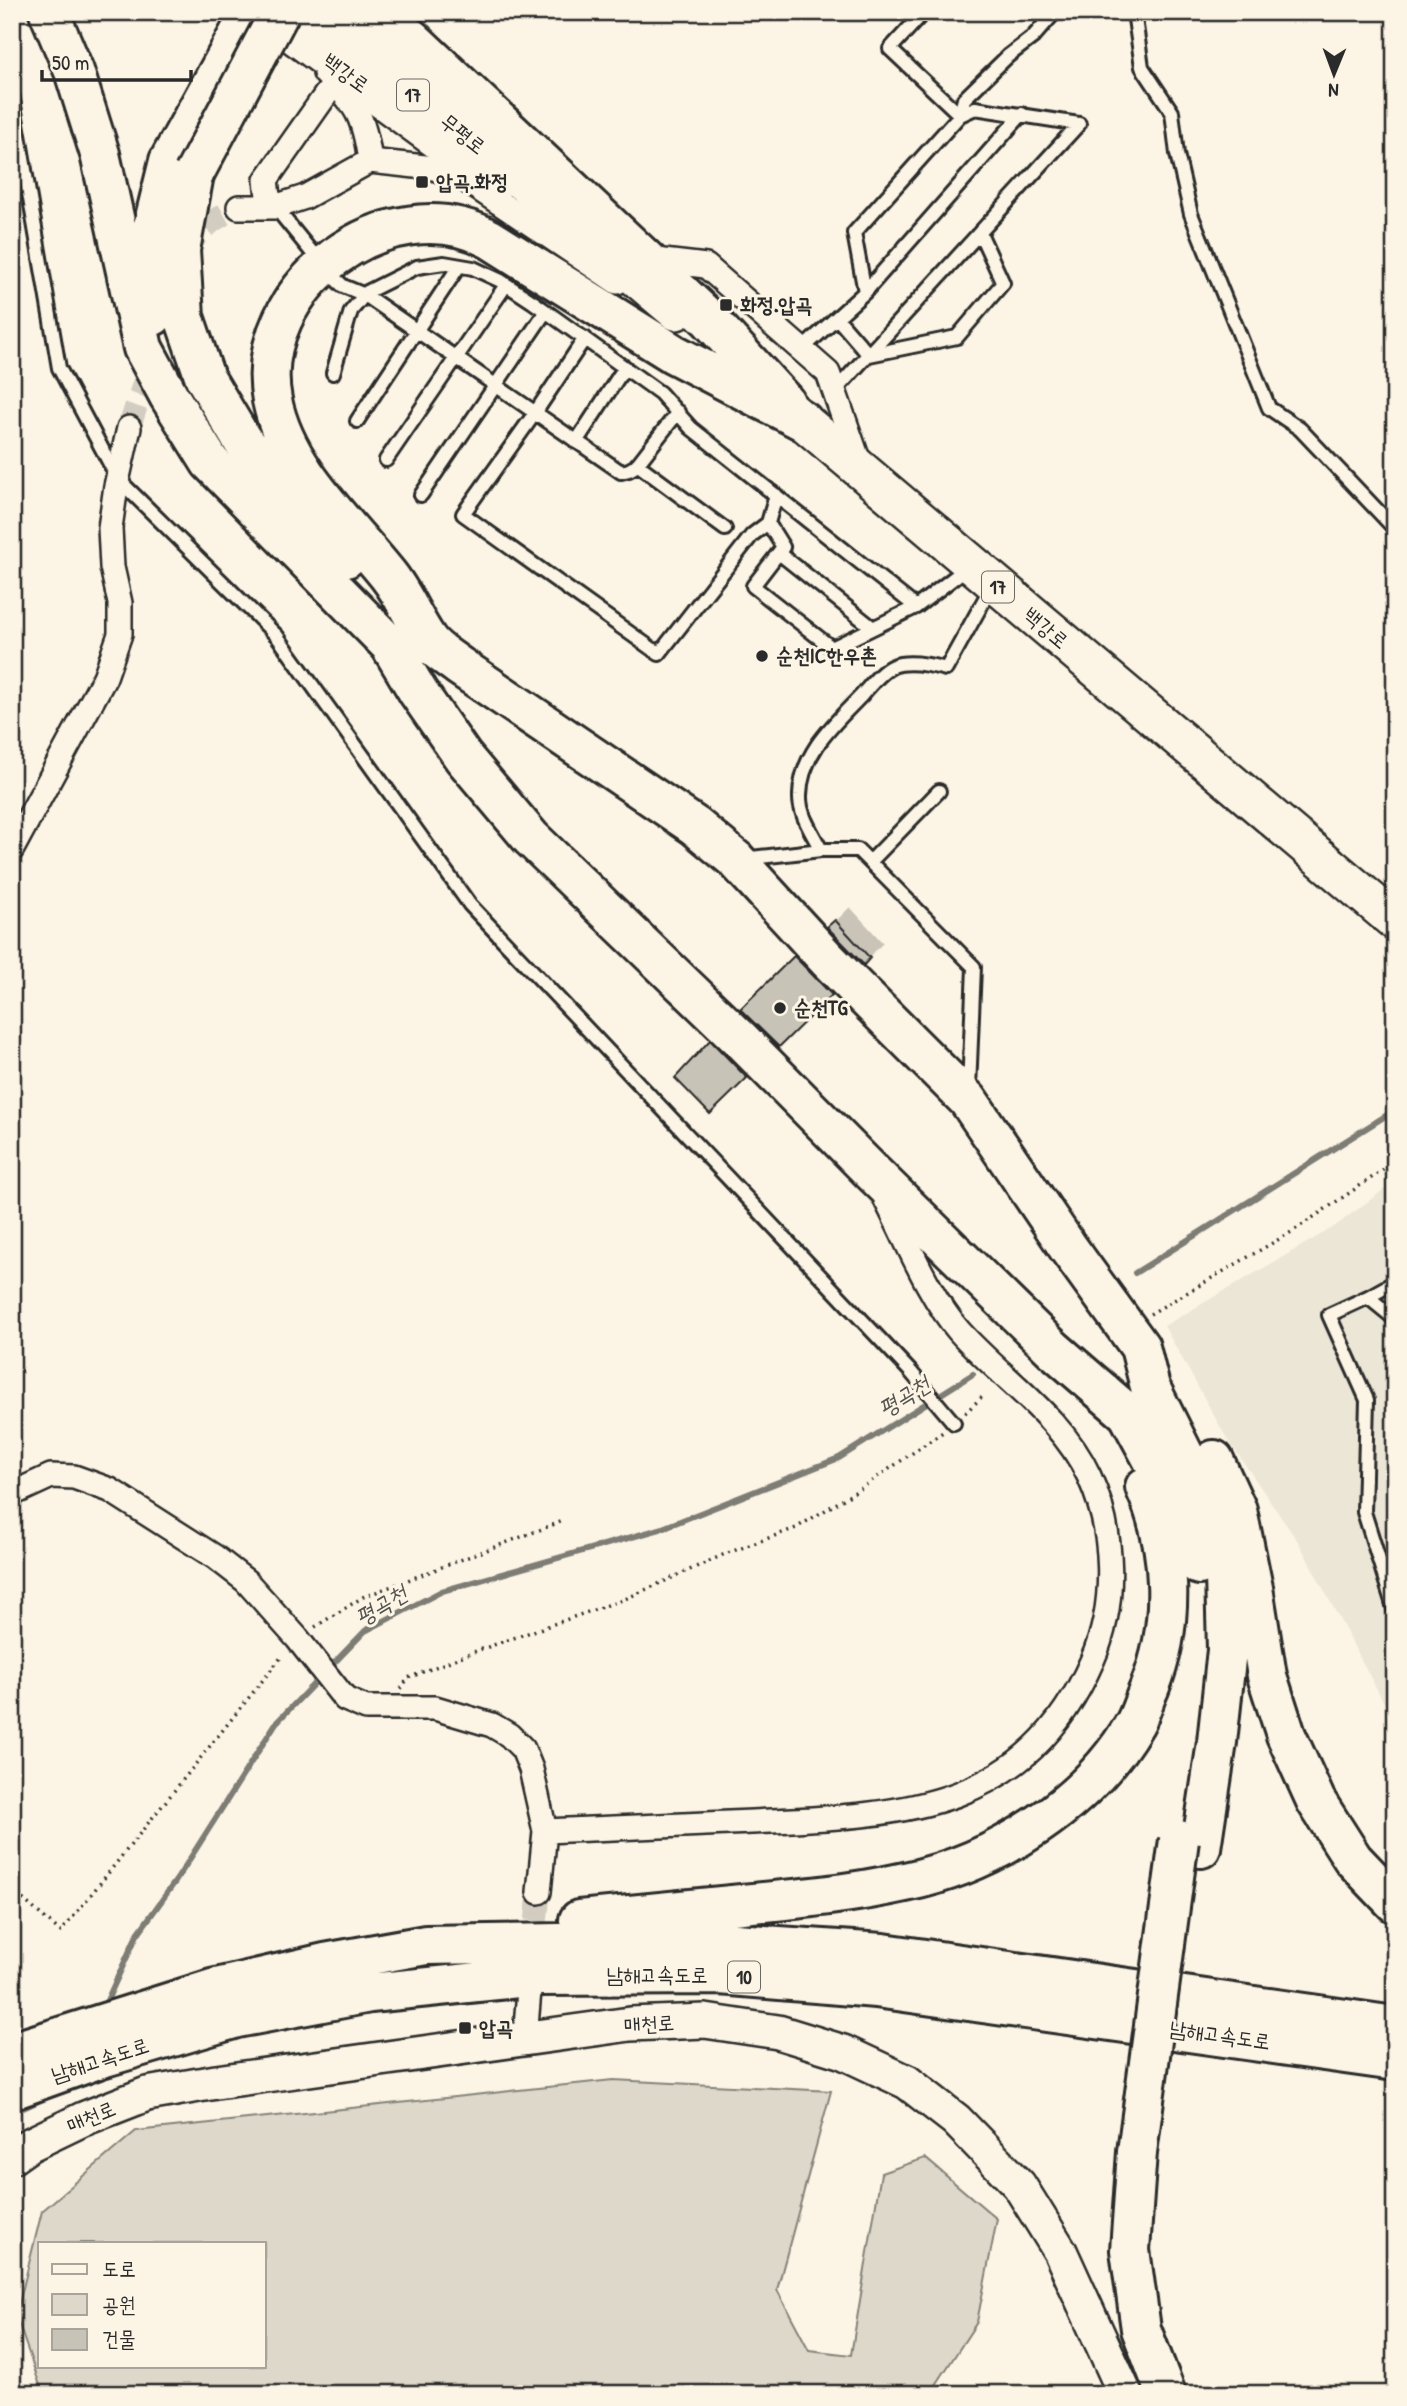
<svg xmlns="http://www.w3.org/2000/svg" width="1407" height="2406" font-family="'Patrick Hand','Poor Story',sans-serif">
<rect width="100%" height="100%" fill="#fcf5e5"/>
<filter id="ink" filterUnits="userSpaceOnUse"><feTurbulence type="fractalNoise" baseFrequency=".0143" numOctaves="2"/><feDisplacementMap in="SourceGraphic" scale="14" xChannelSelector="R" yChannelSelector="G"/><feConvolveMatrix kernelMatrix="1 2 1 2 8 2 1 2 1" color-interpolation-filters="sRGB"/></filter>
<g filter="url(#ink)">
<path fill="#ece6d7" d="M1395,1181V1766L1389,1712L1299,1543L1226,1437L1164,1326L1334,1227Z"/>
<path fill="#ded8ca" stroke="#84827a" stroke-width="2" fill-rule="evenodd" d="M613,2080L831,2091L777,2290L809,2350L851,2355L881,2173L925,2158L997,2219L977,2322L930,2394H43L16,2316L42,2211L136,2131ZM40,2243H264V2366H40Z"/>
<path fill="#0003" d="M850,907L883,943L864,962L830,927Z
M810,943L845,980L779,1045L742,1009Z
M725,1027L760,1062L710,1111L711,1041Z"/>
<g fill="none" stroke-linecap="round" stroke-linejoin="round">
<path stroke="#7d7b74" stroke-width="6" d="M1135,1273L1395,1110
M104,2007L137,1935L177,1879L276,1723L365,1631L442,1591L660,1529L839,1458L973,1374
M12,2113L52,2095"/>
</g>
<path fill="#c8c3b7" stroke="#2b2b2b" stroke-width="2" d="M835,920L870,958L864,965L827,927Z
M794,956L832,995L779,1047L740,1009Z
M710,1040L747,1078L710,1114L675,1078Z"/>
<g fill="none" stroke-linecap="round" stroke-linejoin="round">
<path stroke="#d2cdc0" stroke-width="23" stroke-dasharray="23 11" stroke-linecap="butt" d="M186,255C193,232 217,216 239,207
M129,428L152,358
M533,1955L539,1892"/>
<defs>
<path id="service" d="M924,12L890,49L960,115
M1134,12L1142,67L1172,112L1177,154L1191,214L1269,408L1300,429L1395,529
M12,94L59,368L118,479L277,636L470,905L910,1371L954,1423
M275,207L314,255
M332,276L343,286L365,295L621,472L629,470L636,466L678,412
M865,292L1022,114
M837,318L869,355L957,337L1003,283L980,233
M585,338L535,413L463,514L659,654L752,535L768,523
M801,350L865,292L854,233L960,115L964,99L1008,56L1033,37L1055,12
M333,373L351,311L367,292L417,267L444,263L473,268L501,281L533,302L660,393L691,428L916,607L968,567
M834,392L1079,124L975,108L960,115
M357,421L459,266
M576,442L625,367
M386,460L506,285
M637,464L725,529
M421,495L546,311
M776,495L768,523L783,547L753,586L832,648L916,607
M779,553L873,628
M821,850C812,832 799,815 800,795C801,753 834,724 861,696C870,686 880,672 893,666C908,660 931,665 946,669L993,584
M743,859L821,850H858L974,967L969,1089
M870,862L939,791
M1395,1282L1368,1297L1395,1319
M1368,1297L1329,1315L1367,1400L1364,1512L1395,1611"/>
<path id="minor" d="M325,73C357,105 364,117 370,161
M327,93L266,180L268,196L275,207L305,197L370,161L434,168L464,179L617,282
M239,207H275
M646,259L706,266L828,373L860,465
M12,849L105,677L120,634V603L112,567L110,528L116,486L129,428
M12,1494L51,1476L74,1477L110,1490L215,1557L246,1581L297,1638L345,1699L366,1708H435L492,1725L509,1735L523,1749L531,1769L545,1831L539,1892
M545,1831C614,1828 683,1825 752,1822C898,1815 1025,1814 1092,1661C1117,1604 1115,1532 1089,1476C1062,1417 1001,1378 959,1331C930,1298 906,1239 886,1200
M525,2037L529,1991"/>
<path id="secondary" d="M12,2157L29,2145L83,2119L147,2094L216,2082L630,2024L705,2021L778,2032L843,2052L907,2082L956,2120L1019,2185L1060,2251L1125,2394"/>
<path id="primary" d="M263,12L495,182
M343,12L450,103
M498,156L518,178L676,311
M778,400L1395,921"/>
<path id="trunk" d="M308,12L518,178"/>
<path id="motorway" d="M49,12L74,71L100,154L143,348L169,396L210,462L390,645L418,692L463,757L531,838L739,1038L872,1172L1053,1349L1128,1414L1181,1512L1199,1565
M378,12L413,40L709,319L785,402
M194,174L180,250L184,317L205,378L242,440L303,515L346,558
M153,316L150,238L169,161L251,12
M803,421L674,354L490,239C389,185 250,287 272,400C286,470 346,522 388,575C404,595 413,619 427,639C434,650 449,658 459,666L695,826L736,860L827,959L968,1100L1069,1249L1140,1347L1150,1387L1206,1499L1225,1575L1227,1650L1217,1742L1201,1848
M1214,1460L1237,1510L1253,1588L1267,1676L1286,1735L1316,1801L1353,1859L1395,1903
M579,1920C633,1915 688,1909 742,1904C797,1899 852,1894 905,1882C996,1863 1088,1804 1135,1723C1141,1712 1144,1700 1149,1689C1175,1625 1173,1550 1145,1487
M12,2052L212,1989L325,1963L426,1945L558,1943L721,1942L883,1953L1395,2026
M12,2090L98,2059L237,2018L370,1993L538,1976L720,1975L876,1988L1395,2061
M1137,2152L1130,2250L1141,2329L1166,2394"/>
</defs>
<use href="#service" stroke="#2b2b2b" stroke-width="18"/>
<use href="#minor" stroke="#2b2b2b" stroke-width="28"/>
<use href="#secondary" stroke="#2b2b2b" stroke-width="38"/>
<use href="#primary" stroke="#2b2b2b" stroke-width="42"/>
<use href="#trunk" stroke="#2b2b2b" stroke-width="44"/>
<use href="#motorway" stroke="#2b2b2b" stroke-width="44"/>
<path stroke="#2b2b2b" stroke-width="3.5" stroke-dasharray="2 5" stroke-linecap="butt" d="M1150,1314L1293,1231L1395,1162
M965,1413L984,1395
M315,1627L363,1597L563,1521
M401,1689L408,1678L465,1655L625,1599L725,1554L796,1528L860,1489L943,1432
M12,1890L61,1932L283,1655"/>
<use href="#service" stroke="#fcf5e5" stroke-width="12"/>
<use href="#minor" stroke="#fcf5e5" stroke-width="23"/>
<use href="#secondary" stroke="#fcf5e5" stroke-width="33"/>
<use href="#primary" stroke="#fcf5e5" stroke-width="37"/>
<use href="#trunk" stroke="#fcf5e5" stroke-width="38"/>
<use href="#motorway" stroke="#fcf5e5" stroke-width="38"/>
<defs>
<path id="motorway-bridge" d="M194,174L280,12
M1137,2152L1179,1840"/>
</defs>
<use href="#motorway-bridge" stroke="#2b2b2b" stroke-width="44" stroke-linecap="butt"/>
<use href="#motorway-bridge" stroke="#fcf5e5" stroke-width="38"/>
</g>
</g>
<g fill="#2b2b2b" stroke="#fcf5e5" stroke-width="2.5">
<rect x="415" y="175" width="14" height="14" rx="3.5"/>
<rect x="719" y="298" width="14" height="14" rx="3.5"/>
<circle cx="762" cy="656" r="7"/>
<circle cx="780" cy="1008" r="7"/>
<rect x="458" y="2021" width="14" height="14" rx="3.5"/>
</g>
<g text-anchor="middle" stroke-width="6" stroke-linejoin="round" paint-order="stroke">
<g fill="#fcf5e5" stroke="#6a6863" stroke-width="2">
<rect x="397" y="79.5" width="32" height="31" rx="5"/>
<rect x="982" y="571.5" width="32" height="31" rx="5"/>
<rect x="728" y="1961.5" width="32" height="31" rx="5"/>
</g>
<g font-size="19" font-weight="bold" fill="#2b2b2b">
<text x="413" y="102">17</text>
<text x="998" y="594">17</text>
<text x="744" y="1984">10</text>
</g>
<g font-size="21" fill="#2b2b2b" stroke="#fcf5e5">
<text transform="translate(346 73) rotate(36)" y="7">백강로</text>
<text transform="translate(463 134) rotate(38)" y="7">무평로</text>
<text transform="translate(1046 628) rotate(40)" y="7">백강로</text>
<text x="657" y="1982">남해고속도로</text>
<text transform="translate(649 2024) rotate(-3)" y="7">매천로</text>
<text transform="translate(1220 2035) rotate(8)" y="7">남해고속도로</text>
<text transform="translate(100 2060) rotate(-18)" y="7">남해고속도로</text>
<text transform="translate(91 2117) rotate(-23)" y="7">매천로</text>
</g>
<g font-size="21" font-weight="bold" fill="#2b2b2b" stroke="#fcf5e5" text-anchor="start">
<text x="436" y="189">압곡.화정</text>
<text x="740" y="312">화정.압곡</text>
<text x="776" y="663">순천IC한우촌</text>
<text x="794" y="1015">순천TG</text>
<text x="479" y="2035">압곡</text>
</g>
<g font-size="23" font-style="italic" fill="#545350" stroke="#fcf5e5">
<text transform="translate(904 1396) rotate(-32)" y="8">평곡천</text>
<text transform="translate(381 1605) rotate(-31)" y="8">평곡천</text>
</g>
</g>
<rect width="1407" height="2406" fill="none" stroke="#fcf5e5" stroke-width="42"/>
<rect x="21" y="21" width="1365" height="2364" fill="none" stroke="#2b2b2b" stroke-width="2.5" filter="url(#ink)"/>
<rect x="38" y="2242" width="228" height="126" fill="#fcf5e5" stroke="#a8a49b" stroke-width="2"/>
<rect x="52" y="2264" width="35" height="10" fill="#fcf5e5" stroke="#a8a49b" stroke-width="2"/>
<text x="102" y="2276" font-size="21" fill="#2b2b2b">도로</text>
<rect x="52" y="2294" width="35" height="21" fill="#ded8ca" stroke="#a8a49b" stroke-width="2"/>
<text x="102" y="2312" font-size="21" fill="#2b2b2b">공원</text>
<rect x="52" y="2329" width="35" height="21" fill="#c8c3b7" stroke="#a8a49b" stroke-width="2"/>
<text x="102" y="2346" font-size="21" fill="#2b2b2b">건물</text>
<g transform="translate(1334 74) rotate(181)" stroke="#fcf5e5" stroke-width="5" paint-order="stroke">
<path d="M0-5L12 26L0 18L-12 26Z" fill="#2b2b2b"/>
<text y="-10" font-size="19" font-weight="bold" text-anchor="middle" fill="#2b2b2b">N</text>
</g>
<path d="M42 70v10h149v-10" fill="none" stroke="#2b2b2b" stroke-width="3.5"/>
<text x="52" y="70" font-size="21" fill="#2b2b2b" stroke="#fcf5e5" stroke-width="5" paint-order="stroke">50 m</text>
</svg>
